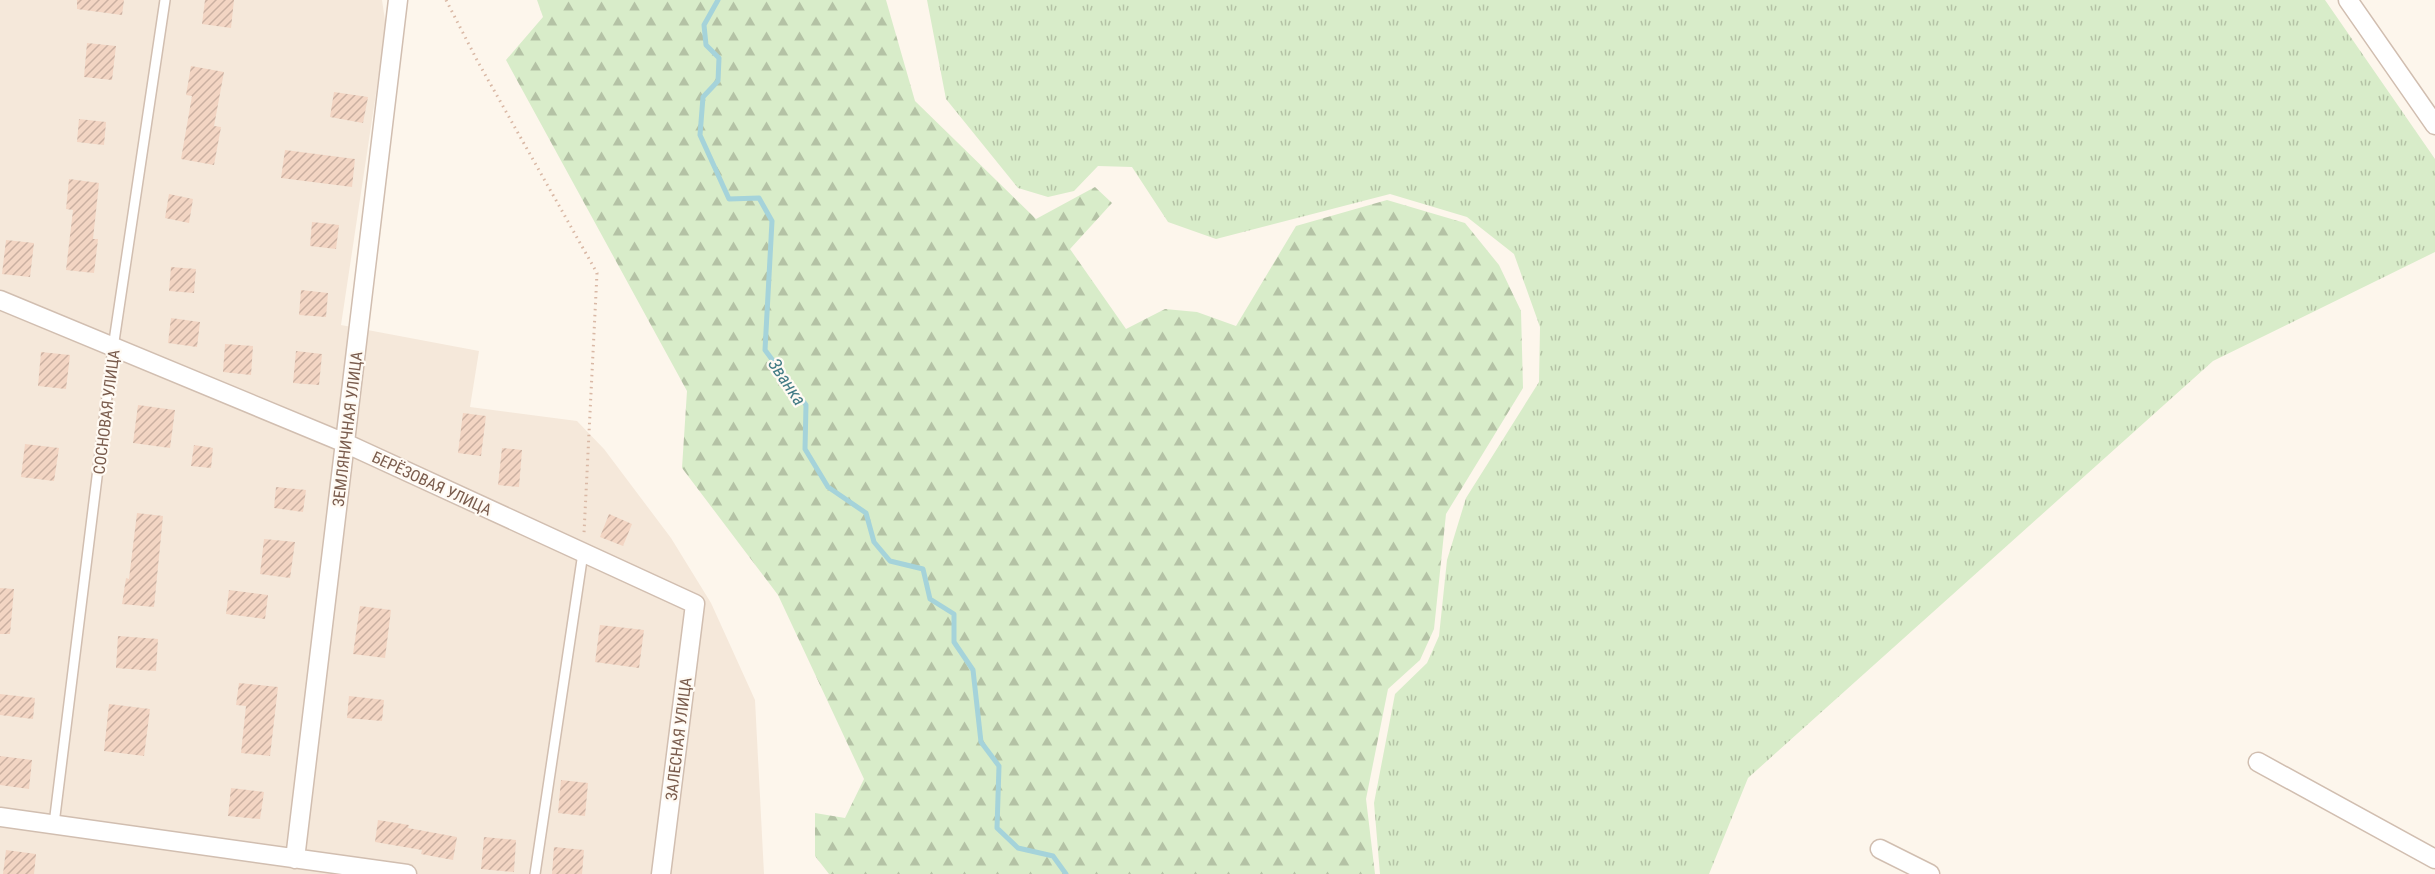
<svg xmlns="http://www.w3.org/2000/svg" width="2435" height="874" font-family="'Roboto Condensed',sans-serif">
<defs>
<pattern id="grass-tufts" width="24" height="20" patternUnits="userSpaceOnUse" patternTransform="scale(1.5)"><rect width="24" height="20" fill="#d8ecc9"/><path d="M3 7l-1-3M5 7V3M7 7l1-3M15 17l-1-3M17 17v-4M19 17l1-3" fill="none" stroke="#b4c2a5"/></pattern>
<pattern id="forest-firs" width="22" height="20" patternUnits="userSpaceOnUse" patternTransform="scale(1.5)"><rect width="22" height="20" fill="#d8ecc9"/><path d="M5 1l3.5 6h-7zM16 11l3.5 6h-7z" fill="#b4c2a5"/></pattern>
<pattern id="building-hatch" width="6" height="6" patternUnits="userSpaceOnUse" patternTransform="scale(1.5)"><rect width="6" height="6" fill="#f3d5c3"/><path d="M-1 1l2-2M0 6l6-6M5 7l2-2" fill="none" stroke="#cab0a1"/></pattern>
</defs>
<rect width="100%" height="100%" fill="#fdf6ec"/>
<path fill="#f5e8da" d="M0,0H382L386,27L341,325L479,351L470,407L577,421L604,449L671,538L711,603L755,700L764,874H0Z"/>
<path fill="url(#grass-tufts)" d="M927,0H2325L2435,159V252L2213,361L1748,778L1709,874H1380L1374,803L1395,694L1427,663L1439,636L1447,560L1466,498L1539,382L1540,327L1514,254L1467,217L1390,194L1216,239L1168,222L1132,167L1098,166L1074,191L1048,197L1018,188L946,99Z"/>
<path fill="url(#forest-firs)" d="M537,0H886L915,101L1036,219L1095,187L1112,203L1070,249L1126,329L1165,309L1197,312L1236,326L1296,226L1387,200L1465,223L1499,265L1521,311L1523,388L1446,514L1434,629L1420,660L1388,689L1366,799L1375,874H829L815,856V813L845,818L864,779L778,595L682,468L687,391L506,60L543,17Z"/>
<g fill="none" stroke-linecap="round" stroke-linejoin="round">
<path stroke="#a5d3da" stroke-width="5" d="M718,0L704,25L706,45L719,58L718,81L703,97L700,135L729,199L759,198L772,221L765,350L806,405L805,449L828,487L866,513L874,542L890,561L923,569L930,599L954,614V642L973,670L981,742L999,766L997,828L1018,848L1053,856L1066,874"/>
</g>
<path fill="url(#building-hatch)" d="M77,0H124L122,15L77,9Z
M205,0H234L231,28L202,24Z
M87,43L116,46L112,80L84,77Z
M191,66L224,72L214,126L221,127L214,165L181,159L192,96L186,95Z
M334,92L368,97L363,123L330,117Z
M79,119L106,122L104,145L77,142Z
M285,150L355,159L352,187L281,178Z
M69,179L99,183L93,239H98L94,273L66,270L73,210L66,209Z
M169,194L193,199L189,223L165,218Z
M312,222L339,225L336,249L310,246Z
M6,240L34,243L30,277L2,274Z
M171,267L196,269L194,293L169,291Z
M301,290L328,293L326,317L299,315Z
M171,318L200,322L197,347L168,343Z
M225,344L253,346L251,375L223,372Z
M296,351L322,354L319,385L293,383Z
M41,352L70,355L66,389L38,386Z
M138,405L175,410L170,448L133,443Z
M463,413L486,416L481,456L458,453Z
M25,444L59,448L54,481L21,477Z
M194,445L213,448L211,468L191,466Z
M502,448L522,450L519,487L498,485Z
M276,487L306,490L303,512L274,508Z
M137,513L163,516L154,607L122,604L126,578L129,579Z
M609,514L632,524L623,546L600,537Z
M264,539L295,542L290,578L260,574Z
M0,588L14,589L10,634H0Z
M229,590L268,595L265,619L226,614Z
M360,606L391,610L385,658L353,654Z
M600,625L644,630L639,668L595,662Z
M118,636L158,639L156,671L116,668Z
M239,683L278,687L270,756L241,753L246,706L236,705Z
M0,694L35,698L33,719L0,715Z
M349,696L384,700L382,721L347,718Z
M109,704L150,709L144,756L104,751Z
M0,756L32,760L29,789L0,785Z
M561,780L588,783L585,816L558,813Z
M231,788L264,792L260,819L228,816Z
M378,820L409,825L408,828L457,837L453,860L421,854L422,850L375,842Z
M484,837L516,840L514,872L481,869Z
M554,847L584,850L582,874H552Z
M6,850L36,854L34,874H3Z"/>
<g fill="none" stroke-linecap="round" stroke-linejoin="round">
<defs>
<path id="lane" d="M54,824L113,348L165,0
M535,874L583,553"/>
<path id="street" d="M2348,0L2435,125
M0,300L345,443L695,604L661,874
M2258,762L2435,859
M0,817L407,874
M1880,849L1930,874
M295,859L398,0"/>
</defs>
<use href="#lane" stroke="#d1beb0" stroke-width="12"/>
<use href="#street" stroke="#d1beb0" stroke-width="21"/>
<path stroke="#d9b8a5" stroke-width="3" stroke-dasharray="1.5 4.5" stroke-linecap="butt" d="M446,0L478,62L597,273L584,533"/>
<use href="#lane" stroke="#fff" stroke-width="9"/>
<use href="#street" stroke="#fff" stroke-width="18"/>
</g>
<g text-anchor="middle" stroke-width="4.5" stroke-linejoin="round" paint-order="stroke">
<g font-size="16" fill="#7a5c4d" stroke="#fffaf3">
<text transform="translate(106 412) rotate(-83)" y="6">СОСНОВАЯ УЛИЦА</text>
<text transform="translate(347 429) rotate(-83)" y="6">ЗЕМЛЯНИЧНАЯ УЛИЦА</text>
<text transform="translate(432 483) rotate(25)" y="6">БЕРЁЗОВАЯ УЛИЦА</text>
<text transform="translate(678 739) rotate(-83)" y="6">ЗАЛЕСНАЯ УЛИЦА</text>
</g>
<g font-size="18" font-style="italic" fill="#437c86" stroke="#fffaf3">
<text transform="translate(787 382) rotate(56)" y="6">Званка</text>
</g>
</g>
</svg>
